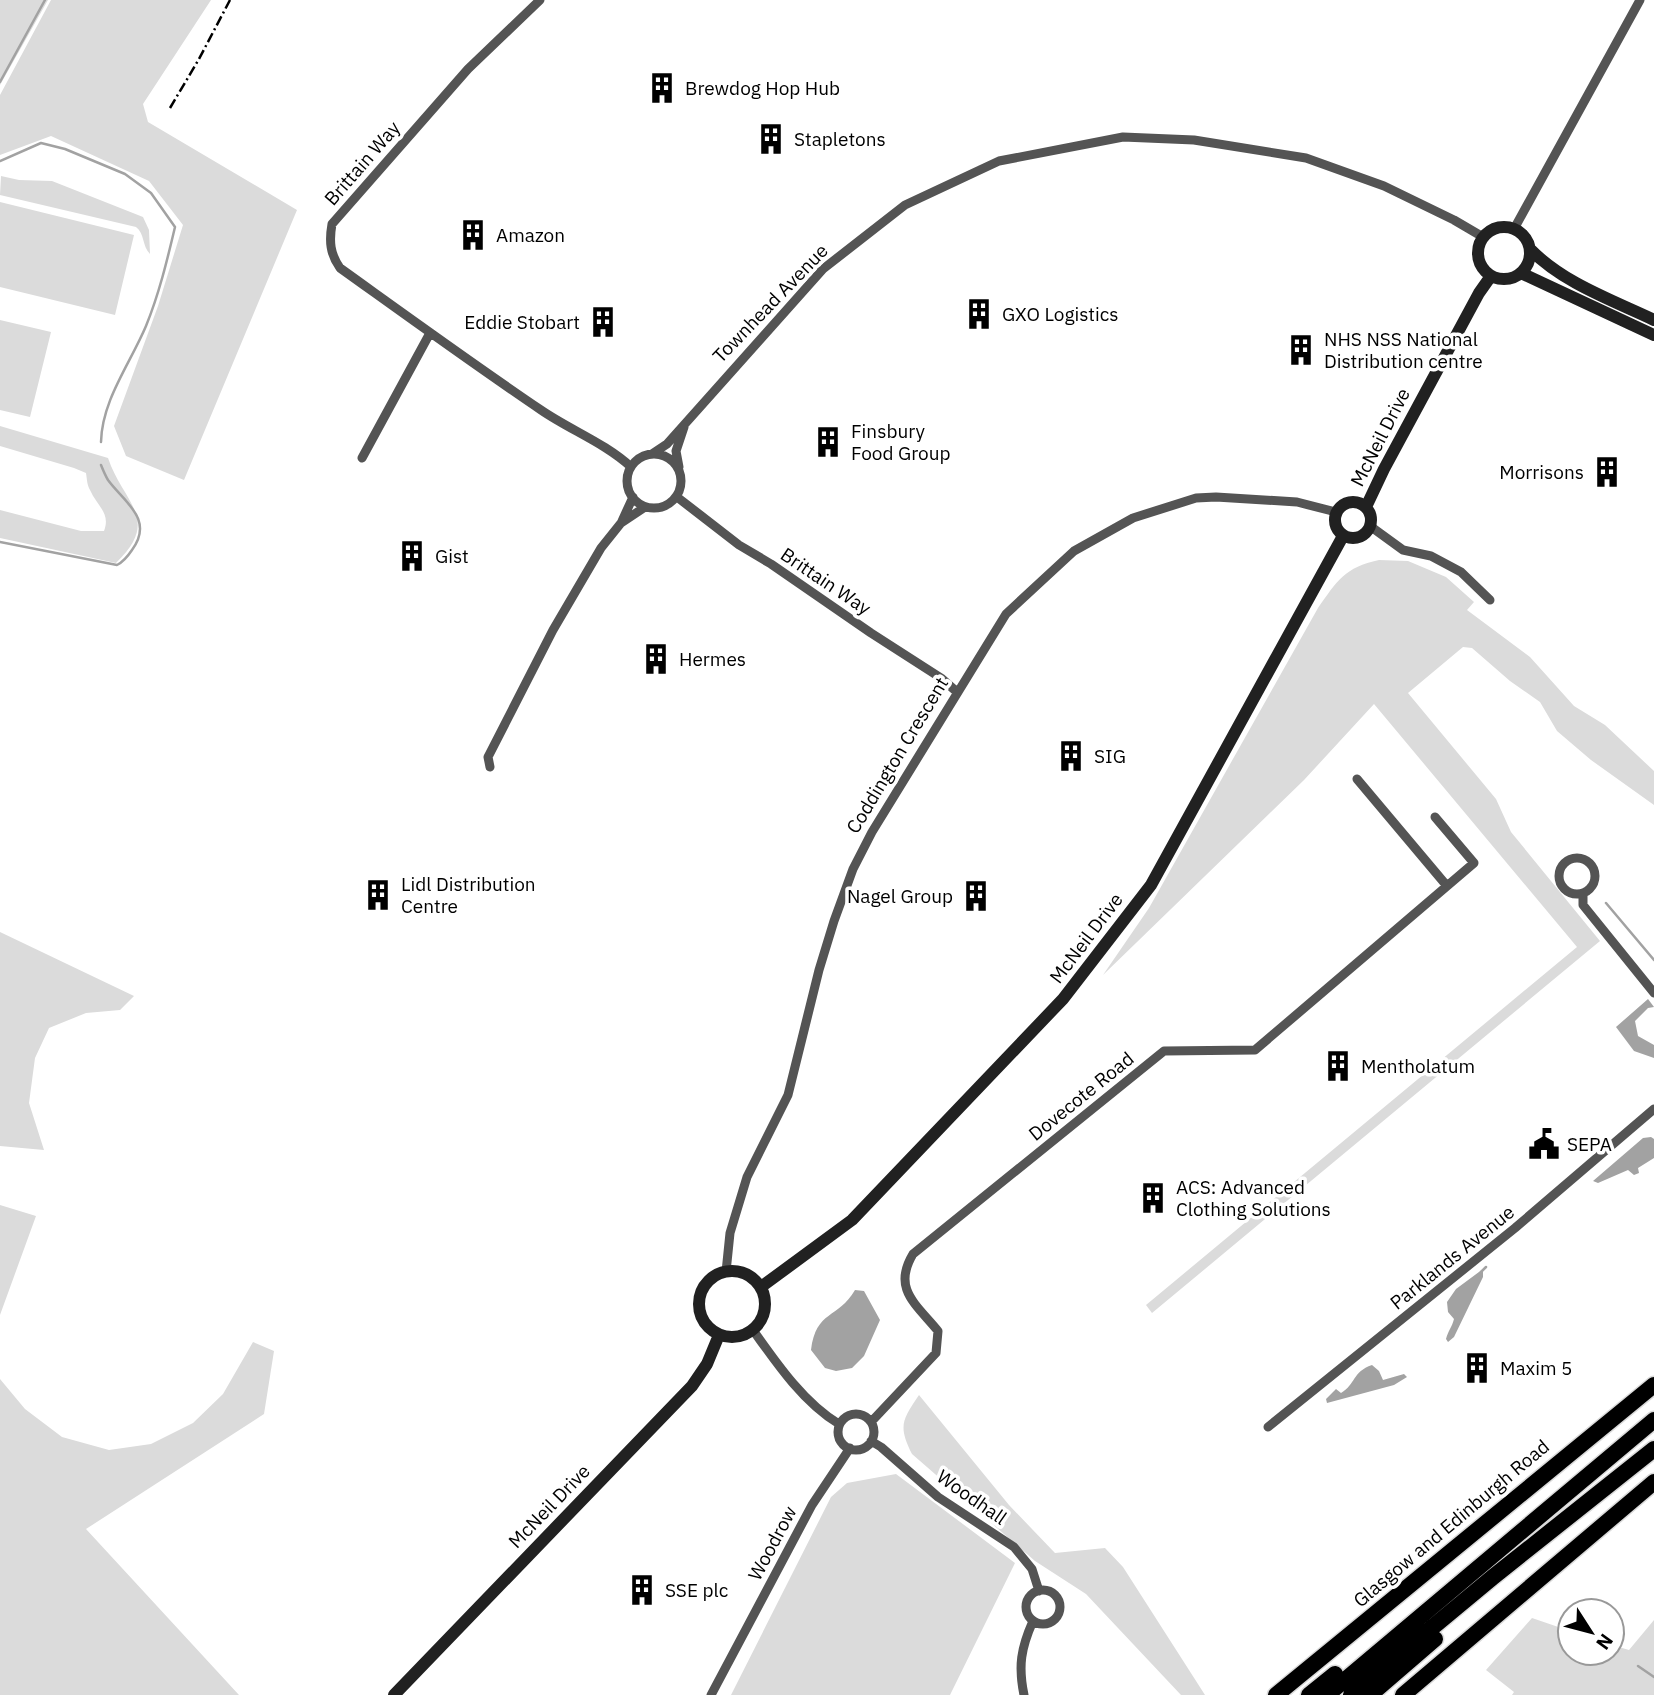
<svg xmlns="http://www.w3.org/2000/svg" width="1654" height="1695" font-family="'IBM Plex Sans',sans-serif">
<rect width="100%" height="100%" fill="#fff"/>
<path fill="#dbdbdb" d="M0,0H48L0,85Z
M51,0H211L143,104L148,122L297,210L184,480L126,456L114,426L158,306L183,225L149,181L51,136L0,155V95Z
M1,176L19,180L52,181L143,217L149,230L150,254C142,246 145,234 136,227L0,195Z
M0,202L134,235L115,315L0,287Z
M0,320L51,332L30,417L0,410Z
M0,426L108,458C123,503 162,519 116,563L0,538V510L81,531H104C111,513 97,506 90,490C87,485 87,479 86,473L74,468L0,446Z
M1379,560L1408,561L1446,577L1474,602L1467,610L1530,657L1574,706L1605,725L1654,771V805L1591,760L1557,731L1540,702L1510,681L1472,648L1463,647L1408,693L1496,799L1511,832L1600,941L1152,1313L1146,1305L1577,947L1374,704L1304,780L1103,975L1149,908L1318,608C1337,581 1345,567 1379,560Z
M0,932L134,996L120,1010L86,1013L49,1028L35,1058L29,1103L44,1150L0,1146Z
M0,1205L36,1216L0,1315Z
M253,1342L274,1351L264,1414L86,1529L239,1695H0V1379L25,1409L62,1437L109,1450L151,1444L193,1423L223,1394Z
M919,1395L1009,1505L1055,1553L1105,1548L1123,1567L1205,1695H1181L1086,1594L1035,1561L912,1454C898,1426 902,1420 919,1395Z
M896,1474L1015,1563L950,1695H731L831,1497L847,1483Z
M1532,1618L1570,1631V1653H1612V1645L1629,1650L1654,1620V1695H1512L1514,1692L1486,1670Z"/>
<path fill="#a2a2a2" d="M1648,999L1654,1007L1648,1008L1635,1021L1638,1036L1654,1045V1058L1634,1051L1616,1027Z
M1651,1137L1654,1139V1158L1638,1168L1639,1173L1634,1175L1628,1170L1598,1183L1593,1181L1643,1138Z
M1483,1269V1277L1454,1337L1448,1342L1446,1339C1448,1331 1452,1327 1454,1319L1448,1312L1447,1302L1456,1289Z
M855,1290L864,1291L880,1320L864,1356L852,1368L836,1371L825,1368L811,1350C816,1310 838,1319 855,1290Z
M1372,1365L1379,1371L1383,1380L1404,1374L1407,1377L1394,1385L1327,1403L1326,1399L1336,1389L1341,1393C1356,1384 1352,1372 1372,1365Z"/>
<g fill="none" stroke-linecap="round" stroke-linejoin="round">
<path stroke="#a2a2a2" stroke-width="2.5" d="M0,82L45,0
M0,161L41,143L65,149L125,174L151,193L175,227C167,261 159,294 146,326C130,364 102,400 101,442
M0,542L117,565C123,562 128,556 132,550C155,519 123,501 108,480C105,475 103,470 101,465
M1606,903L1654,960
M1481,1272L1486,1267
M1638,1666L1654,1677"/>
<defs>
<path id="highway" d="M1276,1695L1654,1385
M1309,1695L1335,1674
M1327,1695L1654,1420
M1351,1695L1493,1577L1654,1449
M1370,1695L1435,1639
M1403,1695L1654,1482"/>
</defs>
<use href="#highway" stroke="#dbdbdb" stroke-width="19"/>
<path stroke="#545454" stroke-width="9" d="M540,0L468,69L332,224C329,241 330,254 340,268C407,316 473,364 541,410C570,430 605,443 631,467
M1514,229L1640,0
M627 481a27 27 0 1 1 54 0a27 27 0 1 1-54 0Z
M652,454L667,444L823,269L905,205L999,161L1123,137L1194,140L1306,158L1384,186L1454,220L1483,237
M362,458L430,333
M679,467L676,451L684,427
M677,497L739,545L771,564L871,633L941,678L957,692
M622,521L633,497
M1370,526L1403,550L1431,556L1461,572L1490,600
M490,767L488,757L553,630L601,548L621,523L645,507
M1357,779L1447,886
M1559 876a18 18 0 1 1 36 0a18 18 0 1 1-36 0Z
M1583,893V905L1654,993
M726,1272L730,1233L747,1177L788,1095L819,970L834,921L853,869L872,832L1006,614L1074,551L1133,518L1196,498L1216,497L1297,502L1336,512
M753,1330C777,1364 804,1403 839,1424
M838 1432a18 18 0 1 1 36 0a18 18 0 1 1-36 0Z
M871,1422L936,1353L938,1331C916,1304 892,1289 913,1254L1164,1051L1255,1050L1474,863L1435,817
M1268,1427L1515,1228L1654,1109
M871,1441L881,1447L938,1497L1014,1547L1032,1569L1039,1591
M1026 1607a17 17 0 1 1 34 0a17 17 0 1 1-34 0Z
M711,1695L812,1505L850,1448
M1024,1695C1018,1666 1021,1648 1033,1621"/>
<path stroke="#212121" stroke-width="12" d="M1478 253a26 26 0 1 1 52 0a26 26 0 1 1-52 0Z
M1530,249C1563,283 1612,300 1654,320
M1521,273L1654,335
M1335 520a18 18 0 1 1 36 0a18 18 0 1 1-36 0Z
M1366,507L1384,469L1479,293L1491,276
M699 1304a33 33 0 1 1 66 0a33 33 0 1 1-66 0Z
M761,1287L852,1220L1063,999L1151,885L1343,536
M394,1695L692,1386L707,1364L719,1335"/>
<use href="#highway" stroke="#000" stroke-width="16"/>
<path stroke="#000" stroke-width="2.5" stroke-dasharray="10 3.5 2 3.5" stroke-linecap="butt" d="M170,108L199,59L230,0"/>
</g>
<defs>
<symbol id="building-bare" viewBox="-9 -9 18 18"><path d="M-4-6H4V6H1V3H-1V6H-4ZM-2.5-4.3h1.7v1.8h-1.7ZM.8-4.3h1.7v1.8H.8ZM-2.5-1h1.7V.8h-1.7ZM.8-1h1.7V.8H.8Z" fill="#000" stroke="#fff" stroke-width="2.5" paint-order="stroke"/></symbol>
<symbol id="civic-bare" viewBox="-9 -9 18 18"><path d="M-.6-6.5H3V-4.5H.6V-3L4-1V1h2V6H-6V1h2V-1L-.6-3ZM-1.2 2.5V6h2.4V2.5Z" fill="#000" stroke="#fff" stroke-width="2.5" paint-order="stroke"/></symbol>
</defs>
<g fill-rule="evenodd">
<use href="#building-bare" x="640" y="66" width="44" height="44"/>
<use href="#building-bare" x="749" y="117" width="44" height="44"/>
<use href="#building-bare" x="451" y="213" width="44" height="44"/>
<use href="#building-bare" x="957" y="292" width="44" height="44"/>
<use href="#building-bare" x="581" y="300" width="44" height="44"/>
<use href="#building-bare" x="1279" y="328" width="44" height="44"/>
<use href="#building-bare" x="806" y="420" width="44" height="44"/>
<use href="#building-bare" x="1585" y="450" width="44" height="44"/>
<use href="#building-bare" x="390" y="534" width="44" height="44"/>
<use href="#building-bare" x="634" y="637" width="44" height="44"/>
<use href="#building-bare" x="1049" y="734" width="44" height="44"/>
<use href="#building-bare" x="356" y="873" width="44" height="44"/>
<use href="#building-bare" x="954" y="874" width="44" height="44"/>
<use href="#building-bare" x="1316" y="1044" width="44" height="44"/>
<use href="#civic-bare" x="1522" y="1122" width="44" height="44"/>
<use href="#building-bare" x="1131" y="1176" width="44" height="44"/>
<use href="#building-bare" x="1455" y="1346" width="44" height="44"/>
<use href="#building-bare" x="620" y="1568" width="44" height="44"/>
</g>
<g text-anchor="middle" stroke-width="7" stroke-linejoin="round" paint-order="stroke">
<g font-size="19" fill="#000" stroke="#fff" text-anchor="start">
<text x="685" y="95">Brewdog Hop Hub</text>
<text x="794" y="146">Stapletons</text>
<text x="496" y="242">Amazon</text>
<text x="1002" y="321">GXO Logistics</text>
<text x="580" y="329" text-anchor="end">Eddie Stobart</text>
<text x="1324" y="346">NHS NSS National<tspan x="1324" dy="22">Distribution centre</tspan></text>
<text x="851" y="438">Finsbury<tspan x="851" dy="22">Food Group</tspan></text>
<text x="1584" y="479" text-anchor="end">Morrisons</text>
<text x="435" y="563">Gist</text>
<text x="679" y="666">Hermes</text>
<text x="1094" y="763">SIG</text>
<text x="401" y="891">Lidl Distribution<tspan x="401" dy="22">Centre</tspan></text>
<text x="953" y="903" text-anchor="end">Nagel Group</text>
<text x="1361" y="1073">Mentholatum</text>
<text x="1567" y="1151">SEPA</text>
<text x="1176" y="1194">ACS: Advanced<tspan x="1176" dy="22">Clothing Solutions</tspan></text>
<text x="1500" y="1375">Maxim 5</text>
<text x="665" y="1597">SSE plc</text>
</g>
<g font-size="19" fill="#000" stroke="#fff">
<text transform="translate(362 163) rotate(-49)" y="7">Brittain Way</text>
<text transform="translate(770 303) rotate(-46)" y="7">Townhead Avenue</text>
<text transform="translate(1380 437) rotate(-63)" y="7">McNeil Drive</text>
<text transform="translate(826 581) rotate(34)" y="7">Brittain Way</text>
<text transform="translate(897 755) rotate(-59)" y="7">Coddington Crescent</text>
<text transform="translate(1086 938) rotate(-53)" y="7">McNeil Drive</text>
<text transform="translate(1081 1096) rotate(-39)" y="7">Dovecote Road</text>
<text transform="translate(1452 1257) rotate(-39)" y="7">Parklands Avenue</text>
<text transform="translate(972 1497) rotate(35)" y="7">Woodhall</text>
<text transform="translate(549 1506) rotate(-46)" y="7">McNeil Drive</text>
<text transform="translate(1451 1523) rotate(-40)" y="7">Glasgow and Edinburgh Road</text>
<text transform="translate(772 1543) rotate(-62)" y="7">Woodrow</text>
</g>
</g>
<g transform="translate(1591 1632) rotate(126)"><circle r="33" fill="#ffffff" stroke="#999999" stroke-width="2"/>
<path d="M0-5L12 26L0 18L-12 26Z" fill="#000000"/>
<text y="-10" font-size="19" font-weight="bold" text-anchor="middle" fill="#000000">N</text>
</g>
</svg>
